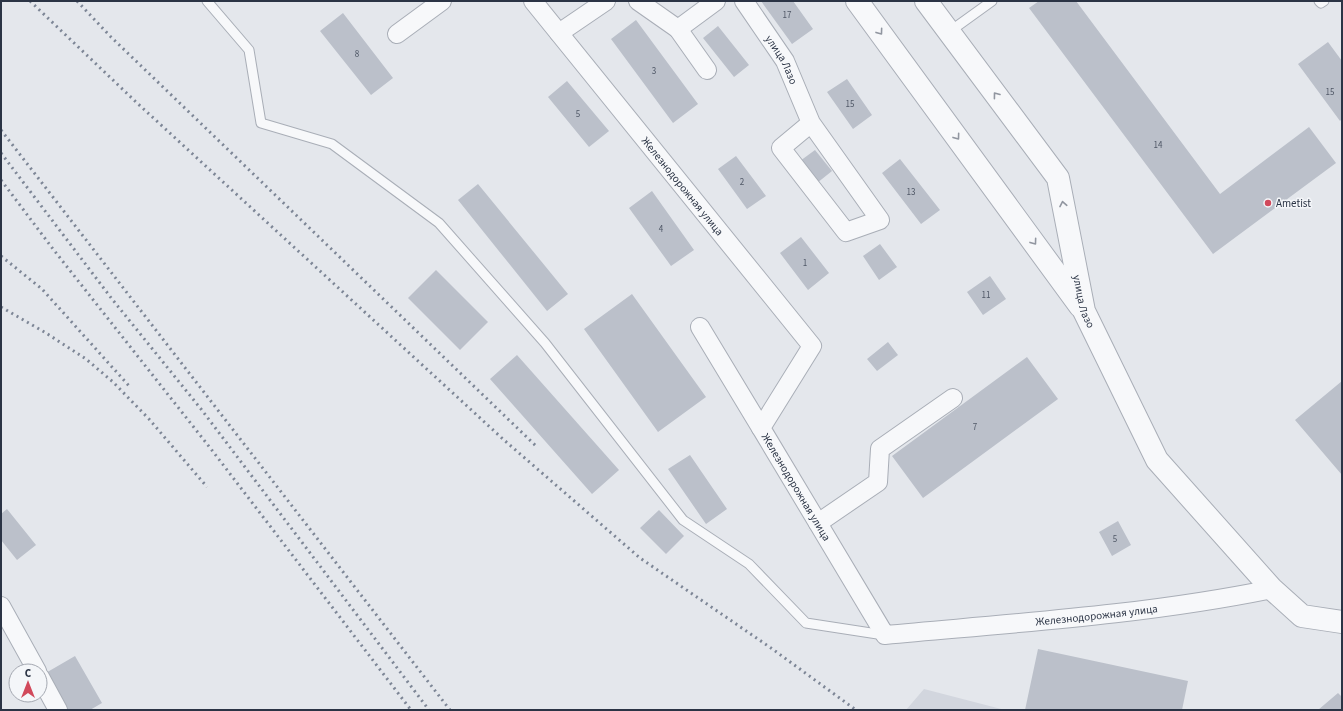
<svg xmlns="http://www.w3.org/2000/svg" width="1343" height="711" font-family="'Source Sans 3',sans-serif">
<rect width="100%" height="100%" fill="#e4e7ec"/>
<path fill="#d2d6de" d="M924,689L1005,710H906Z"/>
<path fill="#bbc0ca" d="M761,1H793L813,29L792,44Z
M1039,1H1076L1220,194L1309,127L1336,163L1213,254L1029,8Z
M343,13L393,78L371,95L320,31Z
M636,20L698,104L673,123L611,39Z
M718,26L749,65L734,77L703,38Z
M1328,42L1342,61V119L1340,121L1298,64Z
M847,79L872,115L853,129L827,92Z
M567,81L609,131L589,147L548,97Z
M815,150L832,171L817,183L800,161Z
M736,156L766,196L747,209L718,169Z
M900,159L940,210L921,224L882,173Z
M478,184L568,294L547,311L458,200Z
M652,191L694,250L671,266L629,208Z
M801,237L829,273L808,290L780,253Z
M880,244L897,267L879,280L863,256Z
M436,270L488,322L460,350L408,298Z
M990,276L1006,299L983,315L967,292Z
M632,294L706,397L658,432L584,329Z
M888,342L898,355L877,371L867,359Z
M517,355L619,470L592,494L490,379Z
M1027,357L1058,399L923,498L892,456Z
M1342,381V475L1295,420Z
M690,455L727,509L706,524L668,469Z
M7,509L36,545L17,560L1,540V514Z
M659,510L684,536L666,554L640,528Z
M1118,521L1131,545L1112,556L1099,532Z
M1038,649L1188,681L1182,710H1025Z
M75,656L102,703L90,710H65L44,674Z
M1338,693L1342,697V710H1318Z"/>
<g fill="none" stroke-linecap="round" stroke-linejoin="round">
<defs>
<path id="service" d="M207,1L249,50L261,123L332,144L439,223L545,343L683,520L749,564L806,623L884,635
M1319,1L1321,3L1324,1
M949,32L992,1"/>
<g id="minor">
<path id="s1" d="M533,1L812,346L761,428L885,635C1014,623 1145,615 1272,589"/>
<path d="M638,1L678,29"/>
<path id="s2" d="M744,1L785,61L811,123L880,220L846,232L781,148L811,123"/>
<path d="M559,33L606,1"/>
<path d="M397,34L442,1"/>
<path d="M707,70L678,29L716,1"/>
<path d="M700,327L761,428"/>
<path d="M818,523L878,482L880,449L953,398"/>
<path d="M1,606L37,671"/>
<path d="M40,677L58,710"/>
</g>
<g id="tertiary">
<path d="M857,1L1080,306"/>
<path id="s3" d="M926,1L1058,178L1084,311L1157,460L1272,589L1302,616L1342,622"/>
</g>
</defs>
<use href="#service" stroke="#a9aeb7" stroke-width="11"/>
<use href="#minor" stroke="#a9aeb7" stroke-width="20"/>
<use href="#tertiary" stroke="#a9aeb7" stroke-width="24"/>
<use href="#service" stroke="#f7f8fa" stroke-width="9"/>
<use href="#minor" stroke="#f7f8fa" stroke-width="18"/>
<use href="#tertiary" stroke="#f7f8fa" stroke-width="22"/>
<path stroke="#7d8696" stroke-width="3" stroke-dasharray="2 4" stroke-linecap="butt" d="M30,1L136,102L504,440L640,558L771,648L856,710
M77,1L110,36L536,446
M1,130L450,710
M1,153L112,299L201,409L429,710
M1,180L53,249L211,449L411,710
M1,256L42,289L130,387
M1,307L46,333L86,359L113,382L149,419L207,487"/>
</g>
<defs><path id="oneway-chevron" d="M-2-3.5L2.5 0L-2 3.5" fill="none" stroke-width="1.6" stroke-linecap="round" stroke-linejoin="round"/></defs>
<g stroke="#9196a0">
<use href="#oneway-chevron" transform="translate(880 32) rotate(54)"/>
<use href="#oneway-chevron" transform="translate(996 95) rotate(-127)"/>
<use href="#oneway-chevron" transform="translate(957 137) rotate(54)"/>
<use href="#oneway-chevron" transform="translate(1063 204) rotate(-101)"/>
<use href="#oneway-chevron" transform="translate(1034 242) rotate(54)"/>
</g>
<circle fill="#d1495b" stroke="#f4f6f9" stroke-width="1.5" cx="1268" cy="203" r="4"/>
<g text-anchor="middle" stroke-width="3" stroke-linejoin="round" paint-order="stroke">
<g font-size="9" fill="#4f5766">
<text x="787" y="18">17</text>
<text x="357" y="57">8</text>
<text x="654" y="74">3</text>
<text x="1330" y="95">15</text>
<text x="850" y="107">15</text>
<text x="578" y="117">5</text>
<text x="1158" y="148">14</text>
<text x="742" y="185">2</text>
<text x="911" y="195">13</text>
<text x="661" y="232">4</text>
<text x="805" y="266">1</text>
<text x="986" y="298">11</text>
<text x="975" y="430">7</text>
<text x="1115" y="542">5</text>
</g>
<g font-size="11" fill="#2b3445" stroke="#f4f6f9">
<text dy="4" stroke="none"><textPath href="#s2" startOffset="70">улица Лазо</textPath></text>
<text dy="4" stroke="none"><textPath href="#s1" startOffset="238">Железнодорожная улица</textPath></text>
<text dy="4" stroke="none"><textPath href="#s3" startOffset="347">улица Лазо</textPath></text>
<text dy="4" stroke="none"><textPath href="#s1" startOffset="609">Железнодорожная улица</textPath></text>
<text dy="4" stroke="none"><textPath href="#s1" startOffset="994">Железнодорожная улица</textPath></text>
</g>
<g font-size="11" fill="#2b3445" stroke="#f4f6f9" text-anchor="start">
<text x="1276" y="207">Ametist</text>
</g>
</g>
<rect width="1343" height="711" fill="none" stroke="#2b3445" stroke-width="4"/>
<g transform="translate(28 683)"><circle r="19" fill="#f4f6f9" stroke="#a4a8b1"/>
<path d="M0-3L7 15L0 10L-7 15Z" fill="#d1495b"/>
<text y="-6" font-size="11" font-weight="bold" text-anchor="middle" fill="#2b3445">С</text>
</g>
</svg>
